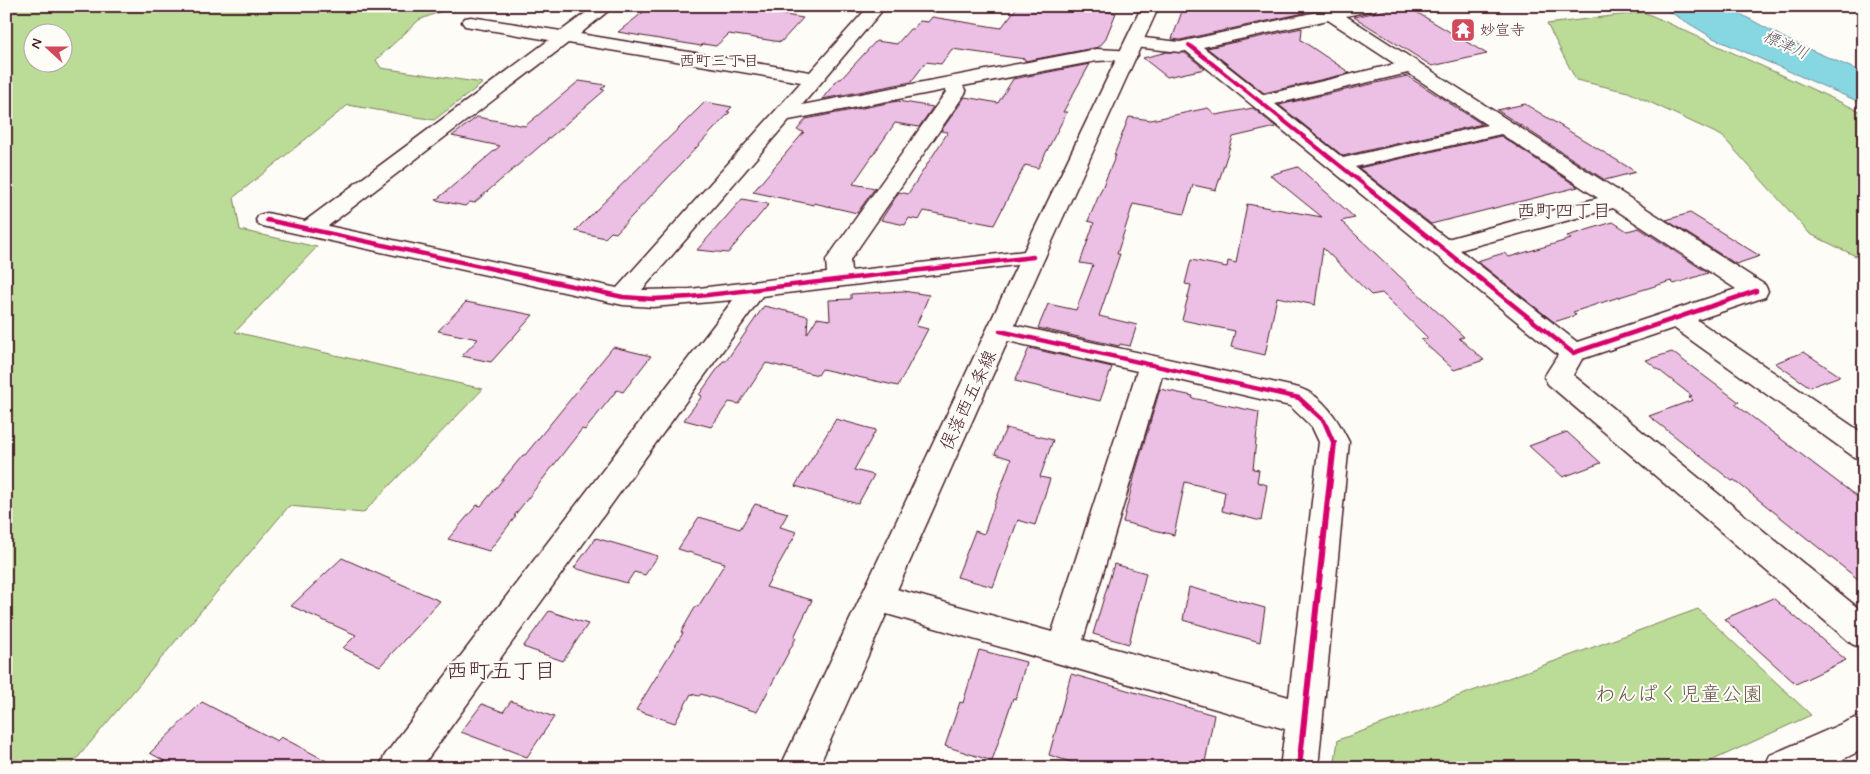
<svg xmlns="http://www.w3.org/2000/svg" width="1870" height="774" font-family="Mynerve,'Klee One',sans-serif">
<rect width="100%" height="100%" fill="#fdfcf7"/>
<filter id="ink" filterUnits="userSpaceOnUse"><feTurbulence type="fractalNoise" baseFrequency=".02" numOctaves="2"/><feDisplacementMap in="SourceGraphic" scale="10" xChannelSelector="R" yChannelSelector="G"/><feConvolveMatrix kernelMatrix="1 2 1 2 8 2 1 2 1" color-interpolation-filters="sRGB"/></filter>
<g filter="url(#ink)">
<path fill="#badc96" stroke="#827e60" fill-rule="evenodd" d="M6,6H454L419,20L376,60L381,68L483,83L434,120L348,105L234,197L240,230L317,247L235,332L483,389L363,513L289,506L69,768H6ZM32,32H62V62H32Z
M1644,12L1864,113V260L1810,234L1722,136L1628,92L1576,80L1547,24Z
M1698,609L1811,715L1696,768H1334L1338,740Z"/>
<path fill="#87d7e3" stroke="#6f8d99" d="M1660,6H1726L1788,40L1864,73V104L1713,38Z"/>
<path fill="#ecc0e5" stroke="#4a1f2b" d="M651,6H731L803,18L781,42L729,34L716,46L703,44L701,46L618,32Z
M1018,6H1069L1116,13L1105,40L1099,47L1025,61V59L952,49L941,64L926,62L911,82L822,99L838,79H841L876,41L897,44L910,29H913L920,21L928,22L932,17L1001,28Z
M1184,6H1304V13L1180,40L1172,39Z
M1406,6L1487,54L1432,66L1354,17Z
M1302,28L1301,40L1350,73L1264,93L1207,48Z
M1167,52L1185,53L1205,69L1167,77L1143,58Z
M1090,64L1063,112H1067L1038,168L1025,165L994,225L924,211L919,220L909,218L905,225L881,220L899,192L908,194L948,132L941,131L965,97L998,103L1013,79Z
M1407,76L1482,124L1343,156L1279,105Z
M579,81L606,85L601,89L605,90L474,203L470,202L465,206L436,200L500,146L452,136L477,117L525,126Z
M898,101L933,107L919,127L895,123L853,184L875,188L857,213L814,203V205L753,192L804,132L797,130L806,119Z
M705,102L732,107L727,112H730L616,233L611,232L605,238L575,231Z
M1525,104L1636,172L1605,180L1497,110Z
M1208,108L1216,115L1253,108L1276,127L1233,137L1216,190L1193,185L1184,214L1133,204L1117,254H1120L1099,316L1137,325L1130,346L1120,344L1119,346L1038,328L1048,304L1076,310L1093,265L1080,263L1094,223L1088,221L1116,155H1114L1129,117L1151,120Z
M1501,136L1578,187L1431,224L1359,168Z
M1298,167L1355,218L1341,221L1464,337L1459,338L1484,360L1454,370L1421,340L1428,338L1382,293L1371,295L1323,248L1315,305L1277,297L1265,355L1231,347L1235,331L1182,320L1191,285L1185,284L1191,260L1227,267L1228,261L1236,263L1247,204L1322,217L1270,175Z
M742,199L769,204L728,253L697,250Z
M1690,213L1760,256L1736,264L1666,220Z
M1613,222L1627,231L1639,228L1708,273L1674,284L1671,281L1616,298L1573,312L1576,315L1554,322L1477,261L1504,253L1509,257L1571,239L1567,236Z
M903,291L929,295L916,326L928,329L898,386L822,369L818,375L766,363L739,404L729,402L711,427L684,420L702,396L699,395L723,361H726L764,306L808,316L807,334L817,318L830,320L829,300L851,299V294Z
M466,302L533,315L491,362L462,356L478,339L438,331Z
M613,347L651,356L623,392L617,390L585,430L582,429L514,516H516L489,551L448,539L477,505L481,506L523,455H525Z
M1029,348L1112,367L1100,401L1015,381Z
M1672,352L1739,402L1735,404L1864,502V584L1734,480L1732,481L1649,416L1693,400L1689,397L1692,396L1646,360Z
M1804,352L1840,376L1810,387L1775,363Z
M1160,389L1193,396L1192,398L1259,412L1253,469L1259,470L1257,482L1267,485L1261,521L1222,511L1225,492L1185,482L1174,535L1123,522L1136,470Z
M836,419L876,430L854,470L874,475L858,504L795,486Z
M1006,428L1053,440L1040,477L1050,479L1035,525L1018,520L993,587L957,577L975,531L984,534L1011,459L995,454Z
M1567,432L1601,463L1563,477L1529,446Z
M755,504L788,513L780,527L797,532L766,587L812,600L794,637L796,638L757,712L701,694L699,696L691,694L675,723L636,710L683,633L681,632L696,606L698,607L725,563L678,549L699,517L740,529Z
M596,538L658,556L645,575L634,572L627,583L574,568Z
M342,558L440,601L380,666L343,648L356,635L291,606Z
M1114,564L1146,573L1129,644L1093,634Z
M1189,587L1265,608L1260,642L1183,620Z
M1773,598L1846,660L1796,684L1724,619Z
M549,611L588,624L563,661L523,647Z
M979,650L1026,662L1016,699L1013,698L992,761L945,746L960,702L963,703Z
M1071,674L1214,715L1204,768H1089L1049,755Z
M511,701L554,717L527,757L461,732L482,704L503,712Z
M202,702L277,741L281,737L340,768H177L150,753Z"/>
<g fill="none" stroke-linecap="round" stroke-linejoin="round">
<defs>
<path id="street" d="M595,6H614L580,34L810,72L869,6H886L802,105L1097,49L1135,51L1138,55L1135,59L1097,61L963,86L966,92L850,260L851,271L1033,250L1041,252L1045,257L1041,262L762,296L421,768H379L385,755L733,300L653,307L623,305L267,227L259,225L256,220L259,215L267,213L305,221L549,40L465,26L462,22L465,18L471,17L561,31ZM568,43L801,82L617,288L328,226ZM945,90L946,92L826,260L827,273L690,289L642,290L789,120Z
M1344,6H1377L1375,10L1346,16L1765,285L1768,291L1765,297L1697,320L1864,434V460L1854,457L1674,328L1582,359L1573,375L1864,613V649L1852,644L1548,384L1544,377L1558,355L1186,51L1180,52L1135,47L1129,46L1126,42L1129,38L1135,37L1180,42ZM1328,20L1395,64L1264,95L1203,47ZM1408,73L1487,125L1343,158L1275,104ZM1501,134L1598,198L1447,239L1355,167ZM1613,208L1736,289L1577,342L1460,250Z
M1000,322L1299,388C1324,396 1338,420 1349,442L1318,768H1280L1285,729L866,608L861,598L866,588L878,584L1052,632L1137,371L991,337L987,331L991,325ZM1162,376L1290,406L1312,427L1319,442L1289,697L1083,640Z
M1864,714V749L1825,768H1764L1770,755Z"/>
<path id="secondary" d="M1142,6H1159L1045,257L818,768H780L1021,257Z"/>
</defs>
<use href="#street" stroke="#4a1f2b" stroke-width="3"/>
<use href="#secondary" stroke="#4a1f2b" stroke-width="3"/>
<use href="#street" fill="#fdfcf7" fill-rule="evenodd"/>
<use href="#secondary" fill="#fdfcf7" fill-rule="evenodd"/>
<defs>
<path id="cycleway-far2" d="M1189,45L1373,192"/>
<path id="cycleway-far1" d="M1371,191L1573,353L1756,291
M267,220L623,297L653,299L690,297L1033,257
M1000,331L1299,398L1324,421L1334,444"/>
<path id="cycleway" d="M1299,768L1334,443"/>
</defs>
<use href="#cycleway-far2" stroke="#fdfcf7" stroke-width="6"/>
<use href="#cycleway-far1" stroke="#fdfcf7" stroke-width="8"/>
<use href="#cycleway" stroke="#fdfcf7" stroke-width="9"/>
<use href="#cycleway-far2" stroke="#d6006c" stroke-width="4"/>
<use href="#cycleway-far1" stroke="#d6006c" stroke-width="4.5"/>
<use href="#cycleway" stroke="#d6006c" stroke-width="6"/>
</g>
</g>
<defs>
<symbol id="temple-square" viewBox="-11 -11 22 22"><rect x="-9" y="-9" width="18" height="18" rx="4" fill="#d1495b" stroke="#fdfcf7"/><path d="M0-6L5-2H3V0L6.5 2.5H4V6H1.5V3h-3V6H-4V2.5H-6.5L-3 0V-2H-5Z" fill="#fff"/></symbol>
</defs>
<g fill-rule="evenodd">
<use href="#temple-square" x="1449" y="16" width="28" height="28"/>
</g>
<g text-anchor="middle" stroke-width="4" stroke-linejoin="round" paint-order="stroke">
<g font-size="15" fill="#4a1f2b" stroke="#fdfcf7" text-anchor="start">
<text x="1480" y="35">妙宣寺</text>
</g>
<g font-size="16" font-style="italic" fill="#5c5662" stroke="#fdfcf7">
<text transform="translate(1786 44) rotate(24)" y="6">標津川</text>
</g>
<g font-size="16" fill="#4a1f2b" stroke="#fdfcf7">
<text x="719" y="66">西町三丁目</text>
</g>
<g font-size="18" fill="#4a1f2b" stroke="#fdfcf7">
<text transform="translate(968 400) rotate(-65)" y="6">俣落西五条線</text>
</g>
<g font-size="19" fill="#4a1f2b" stroke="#fdfcf7">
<text x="1564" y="217">西町四丁目</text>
</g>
<g font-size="21" fill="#6c584b" stroke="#fdfcf7">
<text x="1679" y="701">わんぱく児童公園</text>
</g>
<g font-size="22" fill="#4a1f2b" stroke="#fdfcf7">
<text x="501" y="678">西町五丁目</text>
</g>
</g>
<rect width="1870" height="774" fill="none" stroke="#fdfcf7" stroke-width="25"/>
<rect x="12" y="12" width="1845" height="749" fill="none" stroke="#4a1f2b" stroke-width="2" filter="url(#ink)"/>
<g transform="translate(48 48) rotate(291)"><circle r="24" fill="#fdfcf7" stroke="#b5a4a5"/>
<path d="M0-4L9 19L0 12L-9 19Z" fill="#d1495b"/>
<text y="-8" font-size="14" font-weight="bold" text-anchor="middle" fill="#4a1f2b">N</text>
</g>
</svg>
